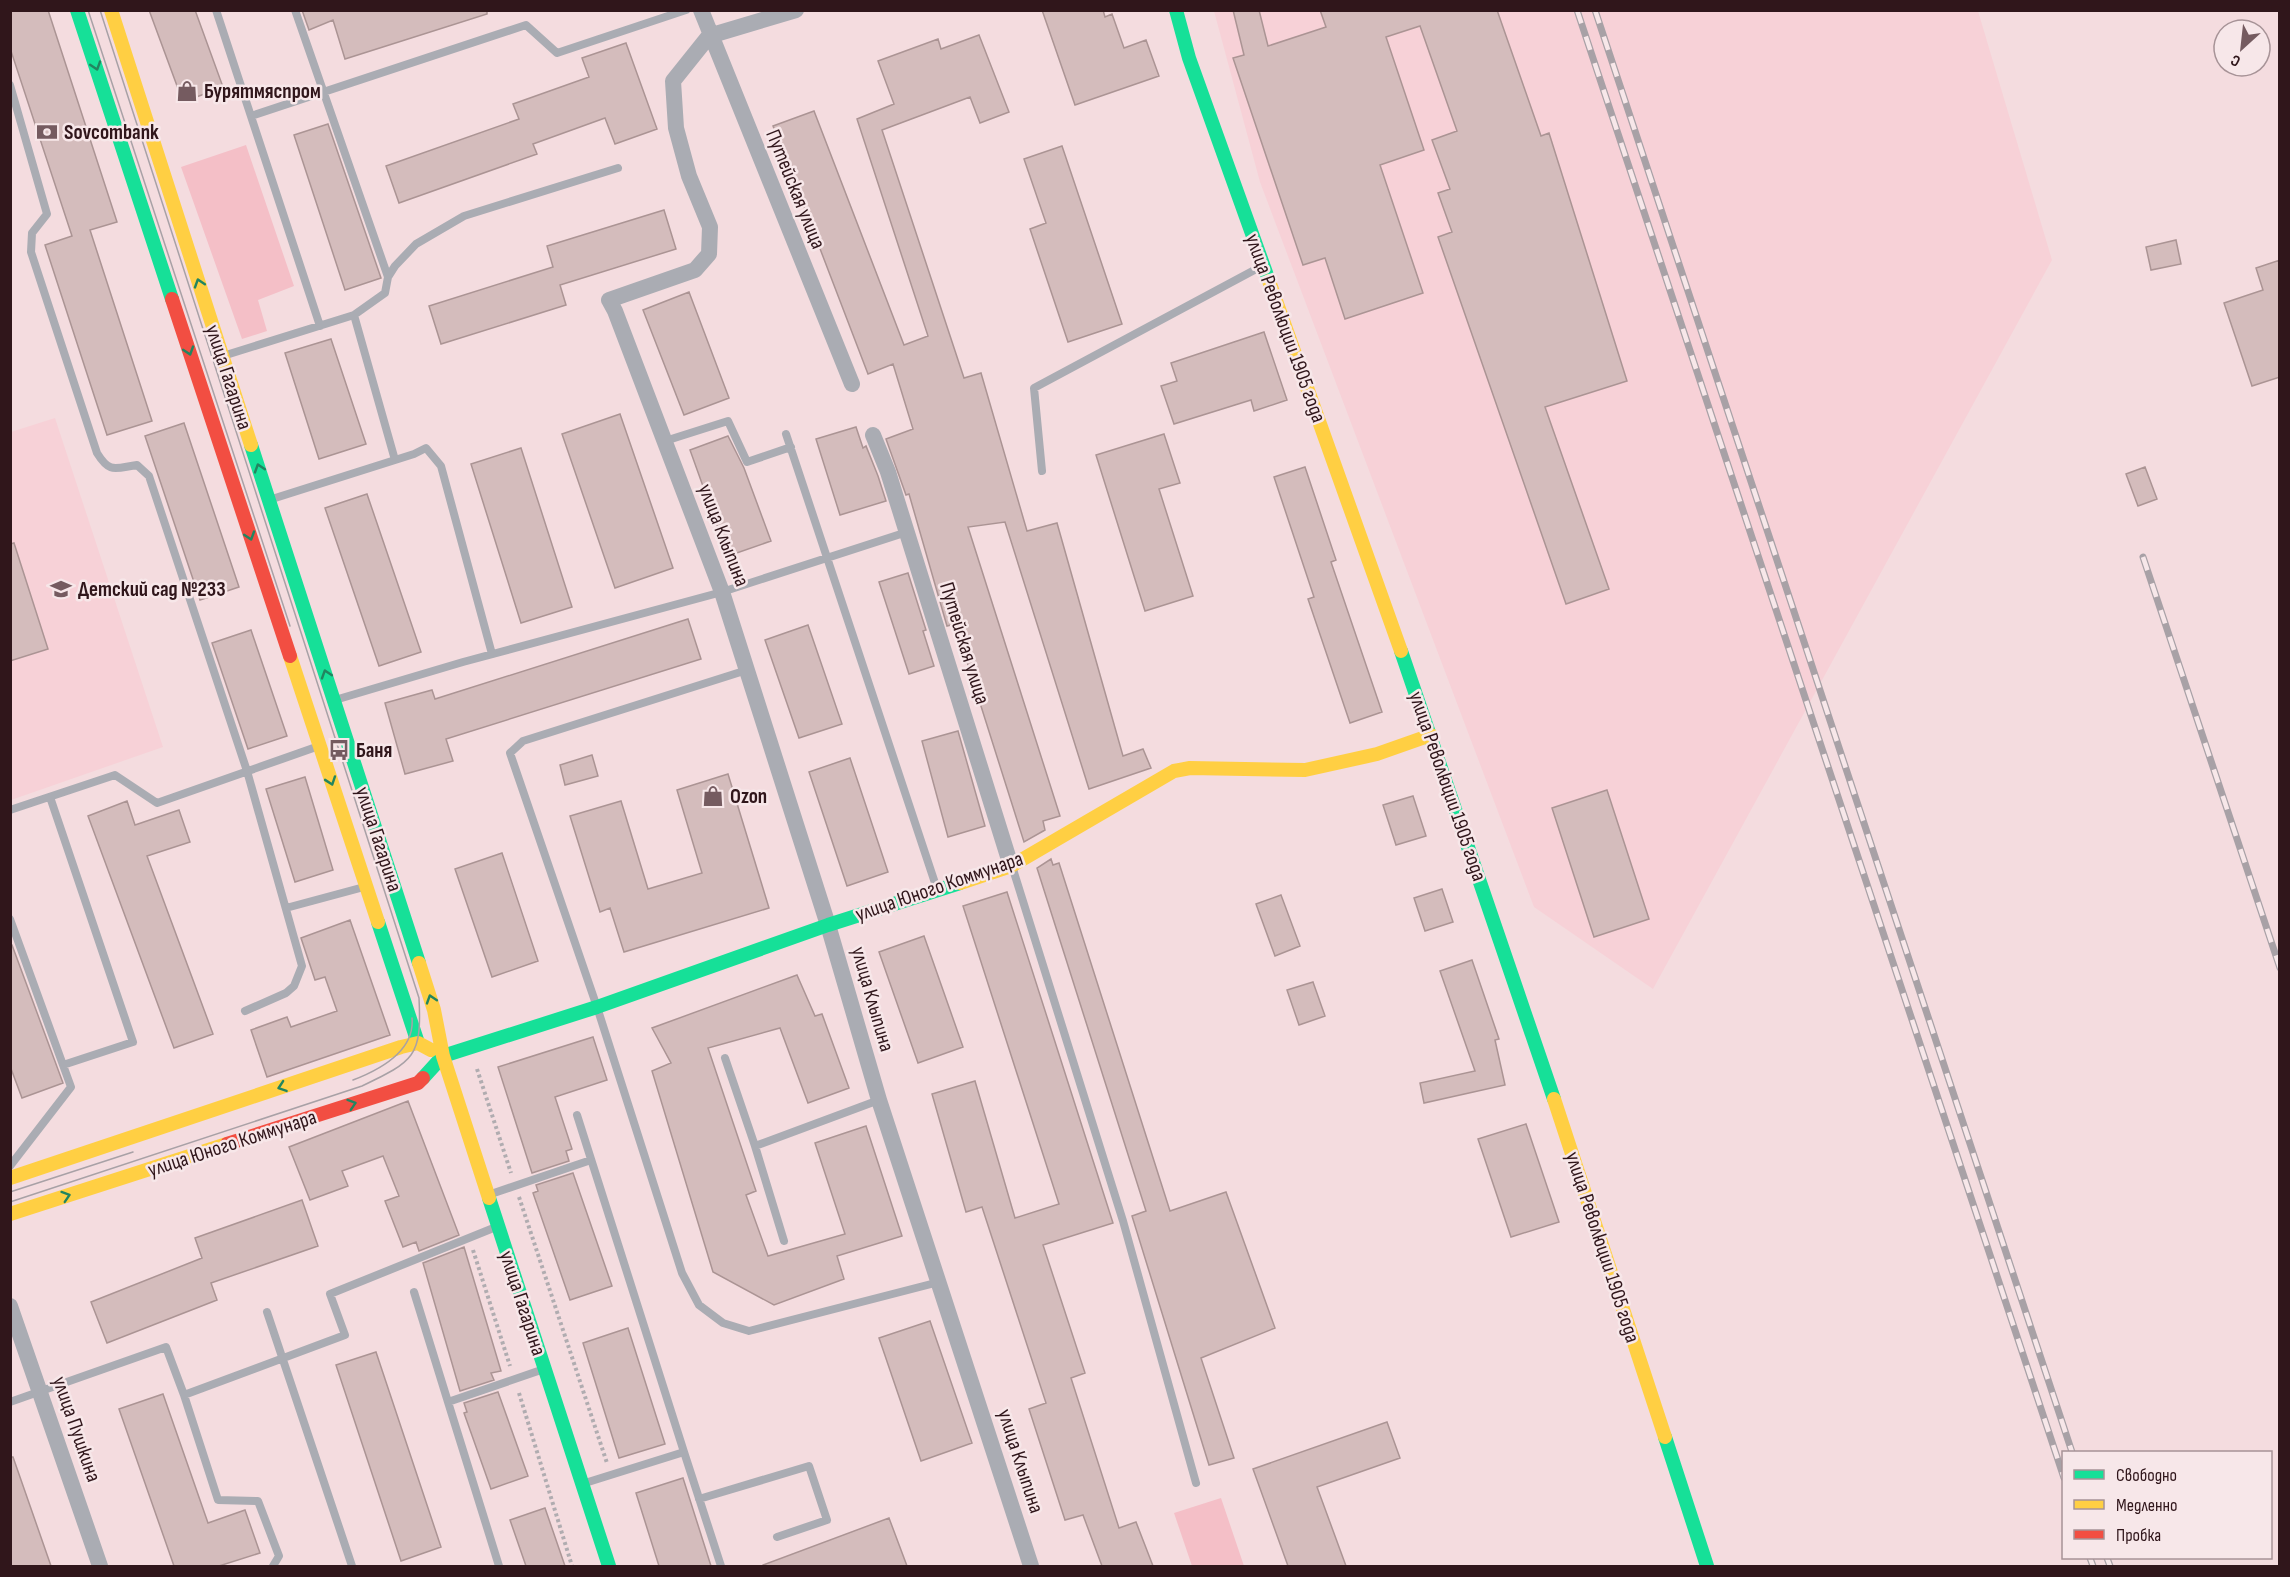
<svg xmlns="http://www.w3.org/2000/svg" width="2290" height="1577" font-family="'Sofia Sans Condensed',sans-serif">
<rect width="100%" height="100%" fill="#f4dcdf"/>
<path fill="#f7d1d7" d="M1214,11H1978L2052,260L1653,989L1534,907L1260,182Z
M55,418L163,747L11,800V432Z"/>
<path fill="#f4bfc7" d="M246,145L294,286L258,300L267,331L242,339L181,167Z
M1221,1498L1244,1566H1192L1174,1513Z"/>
<path fill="#d4bcbc" stroke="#ab9494" stroke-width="1.5" d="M10,10H48L117,222L90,230L152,421L107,435L45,245L72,236L10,48Z
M149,10H195L223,87L183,102Z
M302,10H487V14L345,59L333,20L309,30Z
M1042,10H1103L1105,17L1112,14L1124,48L1146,40L1159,76L1075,105Z
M1233,10H1259L1268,46L1326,27L1320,10H1497L1541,136L1549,133L1627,381L1545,407L1609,589L1566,604L1438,237L1452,232L1438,193L1450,189L1432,140L1457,131L1420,26L1386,37L1424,150L1380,165L1423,293L1345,319L1325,258L1303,265L1233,58L1244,55Z
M979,35L1009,112L980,123L970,97L882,130L964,378L981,373L1027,531L1057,523L1123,756L1143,749L1151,768L1089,789L1005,522L968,527L1060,816L1043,821L1045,830L1024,842L955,624L947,626L909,494L906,495L886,439L913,429L893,364L868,374L773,126L814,111L904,345L928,336L857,119L894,104L878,61L938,39L941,49Z
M626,43L657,129L615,144L605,118L533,144L537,154L399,203L386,166L519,119L513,104L589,77L582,58Z
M328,124L381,278L345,290L294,135Z
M1062,146L1122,324L1068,342L1030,229L1046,223L1024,159Z
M664,210L676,249L560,285L566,305L441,344L429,306L553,267L547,246Z
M2176,240L2181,264L2151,270L2146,247Z
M2280,260V377L2252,386L2224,303L2263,290L2256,268Z
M689,292L729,398L684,415L643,310Z
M1264,332L1287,400L1254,411L1251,400L1174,424L1161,386L1177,381L1171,363Z
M331,339L366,444L319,459L285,353Z
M620,414L673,568L615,588L562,434Z
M184,423L239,587L200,600L145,436Z
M856,427L863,448L866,446L878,476L886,501L840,515L816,439Z
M1164,434L1180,483L1159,489L1193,596L1145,611L1096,455Z
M728,436L744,468L771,541L728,556L690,450Z
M521,448L572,607L521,623L471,464Z
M1305,467L1336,560L1331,562L1382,712L1350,723L1308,599L1314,597L1274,477Z
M2145,467L2157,499L2138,506L2126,474Z
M367,494L421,652L379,666L325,508Z
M14,543L48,649L10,661V544Z
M908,573L926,630L923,631L934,666L909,674L879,582Z
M688,619L701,659L446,739L453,761L405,774L385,703L432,690L435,699Z
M808,625L842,724L799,738L765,640Z
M251,630L287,736L248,749L212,643Z
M958,731L985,826L948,837L922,741Z
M592,755L598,776L565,785L560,765Z
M850,758L888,872L847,886L809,772Z
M728,774L769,908L624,952L610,908L600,912L570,816L621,801L648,889L702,873L677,790Z
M305,777L333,870L295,882L266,789Z
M1607,790L1649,919L1594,937L1552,808Z
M1413,796L1426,836L1396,845L1383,805Z
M127,801L135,825L179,810L190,842L147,856L213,1034L174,1048L88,816Z
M502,853L538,961L492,977L455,869Z
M1051,859L1053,865L1059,863L1170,1211L1226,1192L1275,1328L1201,1358L1234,1458L1209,1465L1132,1216L1146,1211L1037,868Z
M1442,889L1453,922L1425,931L1414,898Z
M1007,892L1113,1223L1043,1245L1085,1373L1071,1378L1119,1528L1136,1522L1153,1566H1102L1083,1515L1065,1520L1029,1409L1046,1403L982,1207L966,1212L932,1094L975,1081L1015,1218L1059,1204L963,906Z
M1281,895L1300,946L1275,956L1256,904Z
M350,920L390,1035L267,1077L251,1030L287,1017L291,1027L337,1011L325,977L315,980L301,938Z
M924,936L963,1047L918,1063L879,952Z
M10,945H12L63,1083L22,1098L10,1066Z
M1472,960L1499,1039L1495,1040L1505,1085L1424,1103L1420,1083L1475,1071L1440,971Z
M797,975L815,1016L822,1014L849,1088L808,1103L780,1028L708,1048L756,1191L746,1195L768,1256L845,1234L815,1143L866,1126L902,1236L837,1256L844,1279L774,1305L713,1272L652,1071L671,1063L652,1028Z
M1313,982L1325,1016L1299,1025L1287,990Z
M593,1037L607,1080L555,1097L572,1149L566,1151L569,1161L532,1173L498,1067Z
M408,1101L459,1235L419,1251L416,1242L403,1247L385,1201L399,1196L383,1156L342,1171L348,1186L310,1200L289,1147Z
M1526,1124L1559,1222L1511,1237L1478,1139Z
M573,1173L612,1286L570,1300L533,1193L538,1191L536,1185Z
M302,1200L318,1246L211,1283L217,1300L107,1343L91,1302L202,1258L195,1238Z
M464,1247L501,1371L491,1373L494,1380L460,1391L423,1263Z
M930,1321L972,1443L921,1461L879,1338Z
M628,1328L665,1444L619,1458L583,1343Z
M376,1352L441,1547L401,1561L336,1365Z
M498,1392L528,1476L491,1489L464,1413L467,1412L464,1403Z
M163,1394L208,1523L245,1510L260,1553L219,1566H174L119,1409Z
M1387,1422L1400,1458L1317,1487L1346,1566H1288L1253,1469Z
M10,1457H13L51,1566H10Z
M683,1478L711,1566H659L636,1493Z
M545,1508L565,1566H526L510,1520Z
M889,1518L907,1566H763V1565Z"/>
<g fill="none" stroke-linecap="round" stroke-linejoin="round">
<path stroke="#b0acb0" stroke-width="4" stroke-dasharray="3 3" stroke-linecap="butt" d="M477,1069L511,1173
M519,1197L607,1463
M473,1250L510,1366
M519,1393L572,1566"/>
<path stroke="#aaacb3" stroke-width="8" d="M216,10L320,326
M295,10L388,277
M10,85L47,214L32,233L31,252L97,453C110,474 115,468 137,465L149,476L247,771L302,966L294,986L286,993L245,1011
M251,116L526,25L557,53L686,10
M354,315L395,460
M226,355L354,315L385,293L388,277L395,266L416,244L464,216L618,168
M786,434L937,889
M665,441L728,421L747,462L791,447
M1042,471L1034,388L1260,267
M272,499L414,454L426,448L441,466L492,654
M747,670L523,741L510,753L597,1007L682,1273L699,1305L723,1323L749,1331L939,1282
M335,700L463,662L722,592L907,532
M50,797L133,1042L63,1065
M10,810L115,775L157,803L319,746
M1012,866L1123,1221L1196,1483
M286,908L364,887
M10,919L71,1087L10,1166
M725,1058L755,1146L879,1100
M577,1115L684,1452L585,1483
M755,1146L784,1241
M491,1194L591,1160
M414,1292L448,1402
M267,1312L352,1566
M184,1395L218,1500L258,1501L279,1556L273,1566
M10,1402L166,1347L184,1395L345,1335L330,1294L496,1227
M684,1452L721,1566
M699,1499L809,1466L827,1520L777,1537
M499,1566L448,1402L544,1369"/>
<path stroke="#aaacb3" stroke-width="16" d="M701,10L852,384
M796,10L709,36L673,81L676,128L689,176L710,227L709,254L695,270L609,300L615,311L722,592L828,925L879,1100L1031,1566
M873,435L888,472L1011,866
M10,1306L100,1566"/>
<path stroke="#16e098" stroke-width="14" d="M77,10L172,299
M1176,10L1189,58L1269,281
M251,445L419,963
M1401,651L1554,1099
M378,922L418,1043
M423,1078L443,1056L597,1007L828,925L960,883
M489,1198L609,1566
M1665,1437L1707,1566"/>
<path stroke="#ffcf43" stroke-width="14" d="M111,10L251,445
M1269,281L1401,651
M290,656L378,922
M960,883L1011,866L1174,771L1190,768L1305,770L1377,754L1431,735
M419,963L434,1010L443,1056L489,1198
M1554,1099L1665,1437
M10,1178L401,1047L418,1043L431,1050
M10,1214L227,1144"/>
<path stroke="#f24e42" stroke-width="14" d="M172,299L290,656
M227,1144L418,1083L423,1078"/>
<path stroke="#a8a1a6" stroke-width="1.5" d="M88,10L290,626
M353,1080C379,1070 415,1051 412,1018
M10,1192L133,1152
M10,1202L362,1086C414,1061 422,1057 419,998L100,10"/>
<defs>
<path id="rail" d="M1577,10L2064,1478
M1595,10L2072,1452
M2143,557L2280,968
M2090,1558L2093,1566
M2107,1558L2110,1566"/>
</defs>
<use href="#rail" stroke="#a8a1a6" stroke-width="7"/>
<use href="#rail" stroke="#f7e7e9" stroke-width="4.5" stroke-dasharray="14" stroke-linecap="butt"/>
</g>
<defs><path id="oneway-chevron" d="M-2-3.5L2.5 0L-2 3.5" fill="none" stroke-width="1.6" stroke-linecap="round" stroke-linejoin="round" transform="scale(1.5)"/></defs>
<g stroke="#228560">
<use href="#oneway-chevron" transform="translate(96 66) rotate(72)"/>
<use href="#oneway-chevron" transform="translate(199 283) rotate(-108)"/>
<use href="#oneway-chevron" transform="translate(189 351) rotate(72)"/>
<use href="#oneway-chevron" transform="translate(259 468) rotate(-108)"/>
<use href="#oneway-chevron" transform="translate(250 536) rotate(72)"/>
<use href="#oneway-chevron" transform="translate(326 674) rotate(-108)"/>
<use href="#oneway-chevron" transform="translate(331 781) rotate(71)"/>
<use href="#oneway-chevron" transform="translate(431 999) rotate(-108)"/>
<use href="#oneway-chevron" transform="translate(282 1087) rotate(161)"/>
<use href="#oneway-chevron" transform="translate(352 1104) rotate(-18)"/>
<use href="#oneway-chevron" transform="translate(66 1196) rotate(-18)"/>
</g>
<defs>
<symbol id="shop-bare" viewBox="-9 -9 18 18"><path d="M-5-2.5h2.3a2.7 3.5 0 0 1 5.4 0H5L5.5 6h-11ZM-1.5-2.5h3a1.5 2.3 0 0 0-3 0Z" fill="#755b60" stroke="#f7e7e9" stroke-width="2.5" paint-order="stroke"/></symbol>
<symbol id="bank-bare" viewBox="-9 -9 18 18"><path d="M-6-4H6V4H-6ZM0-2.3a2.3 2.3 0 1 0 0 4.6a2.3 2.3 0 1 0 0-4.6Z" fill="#755b60" stroke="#f7e7e9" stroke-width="2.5" paint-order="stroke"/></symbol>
<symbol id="school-bare" viewBox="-9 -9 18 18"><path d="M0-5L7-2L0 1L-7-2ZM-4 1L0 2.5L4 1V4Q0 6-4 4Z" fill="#755b60" stroke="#f7e7e9" stroke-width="2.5" paint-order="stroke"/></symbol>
<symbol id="bus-bare" viewBox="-9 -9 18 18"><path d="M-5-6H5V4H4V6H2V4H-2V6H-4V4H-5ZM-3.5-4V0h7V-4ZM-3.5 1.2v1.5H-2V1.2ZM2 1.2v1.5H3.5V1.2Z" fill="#755b60" stroke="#f7e7e9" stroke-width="2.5" paint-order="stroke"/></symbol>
</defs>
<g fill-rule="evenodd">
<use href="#shop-bare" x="172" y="76" width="30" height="30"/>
<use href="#bank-bare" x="32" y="117" width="30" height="30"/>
<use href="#school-bare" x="46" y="574" width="30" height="30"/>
<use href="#bus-bare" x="324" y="735" width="30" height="30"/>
<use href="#shop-bare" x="698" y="781" width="30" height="30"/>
</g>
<g text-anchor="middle" stroke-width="5" stroke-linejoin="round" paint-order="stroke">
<g font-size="21" font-weight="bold" fill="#30161b" stroke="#f7e7e9" text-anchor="start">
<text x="204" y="98">Бурятмяспром</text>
<text x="64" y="139">Sovcombank</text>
<text x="78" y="596">Детский сад №233</text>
<text x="356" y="757">Баня</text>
<text x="730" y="803">Ozon</text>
</g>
<g font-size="21" fill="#30161b" stroke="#f7e7e9">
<text transform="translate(796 189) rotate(68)" y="7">Путейская улица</text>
<text transform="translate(1286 328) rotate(70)" y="7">улица Революции 1905 года</text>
<text transform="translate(229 377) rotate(72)" y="7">улица Гагарина</text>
<text transform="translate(724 535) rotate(69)" y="7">улица Клыпина</text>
<text transform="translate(965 643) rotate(73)" y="7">Путейская улица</text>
<text transform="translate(1448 786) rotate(71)" y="7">улица Революции 1905 года</text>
<text transform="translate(379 839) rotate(72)" y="7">улица Гагарина</text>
<text transform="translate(939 886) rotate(-19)" y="7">улица Юного Коммунара</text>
<text transform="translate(873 999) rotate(74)" y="7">улица Клыпина</text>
<text transform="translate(232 1143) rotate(-18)" y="7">улица Юного Коммунара</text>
<text transform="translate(1603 1247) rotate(72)" y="7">улица Революции 1905 года</text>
<text transform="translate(523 1303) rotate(72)" y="7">улица Гагарина</text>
<text transform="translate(77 1429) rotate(71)" y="7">улица Пушкина</text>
<text transform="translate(1021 1461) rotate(72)" y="7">улица Клыпина</text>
</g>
</g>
<rect width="2290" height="1577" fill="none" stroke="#30161b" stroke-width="24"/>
<rect x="2062" y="1451" width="210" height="108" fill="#f7e7e9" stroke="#a79397" stroke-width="1.5"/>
<rect x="2074" y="1470" width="30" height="9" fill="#16e098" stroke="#a79397" stroke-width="1.5"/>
<text x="2116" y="1481" font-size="18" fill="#30161b">Свободно</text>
<rect x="2074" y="1500" width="30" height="9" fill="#ffcf43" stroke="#a79397" stroke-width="1.5"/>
<text x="2116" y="1511" font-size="18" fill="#30161b">Медленно</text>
<rect x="2074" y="1530" width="30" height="9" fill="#f24e42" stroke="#a79397" stroke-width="1.5"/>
<text x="2116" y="1541" font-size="18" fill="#30161b">Пробка</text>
<g transform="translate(2242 48) rotate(207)"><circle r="28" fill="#f7e7e9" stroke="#a79397" stroke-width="1.5"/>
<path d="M0-4.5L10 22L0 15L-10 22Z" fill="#755b60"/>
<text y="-9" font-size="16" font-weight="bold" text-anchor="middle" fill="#30161b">С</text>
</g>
</svg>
